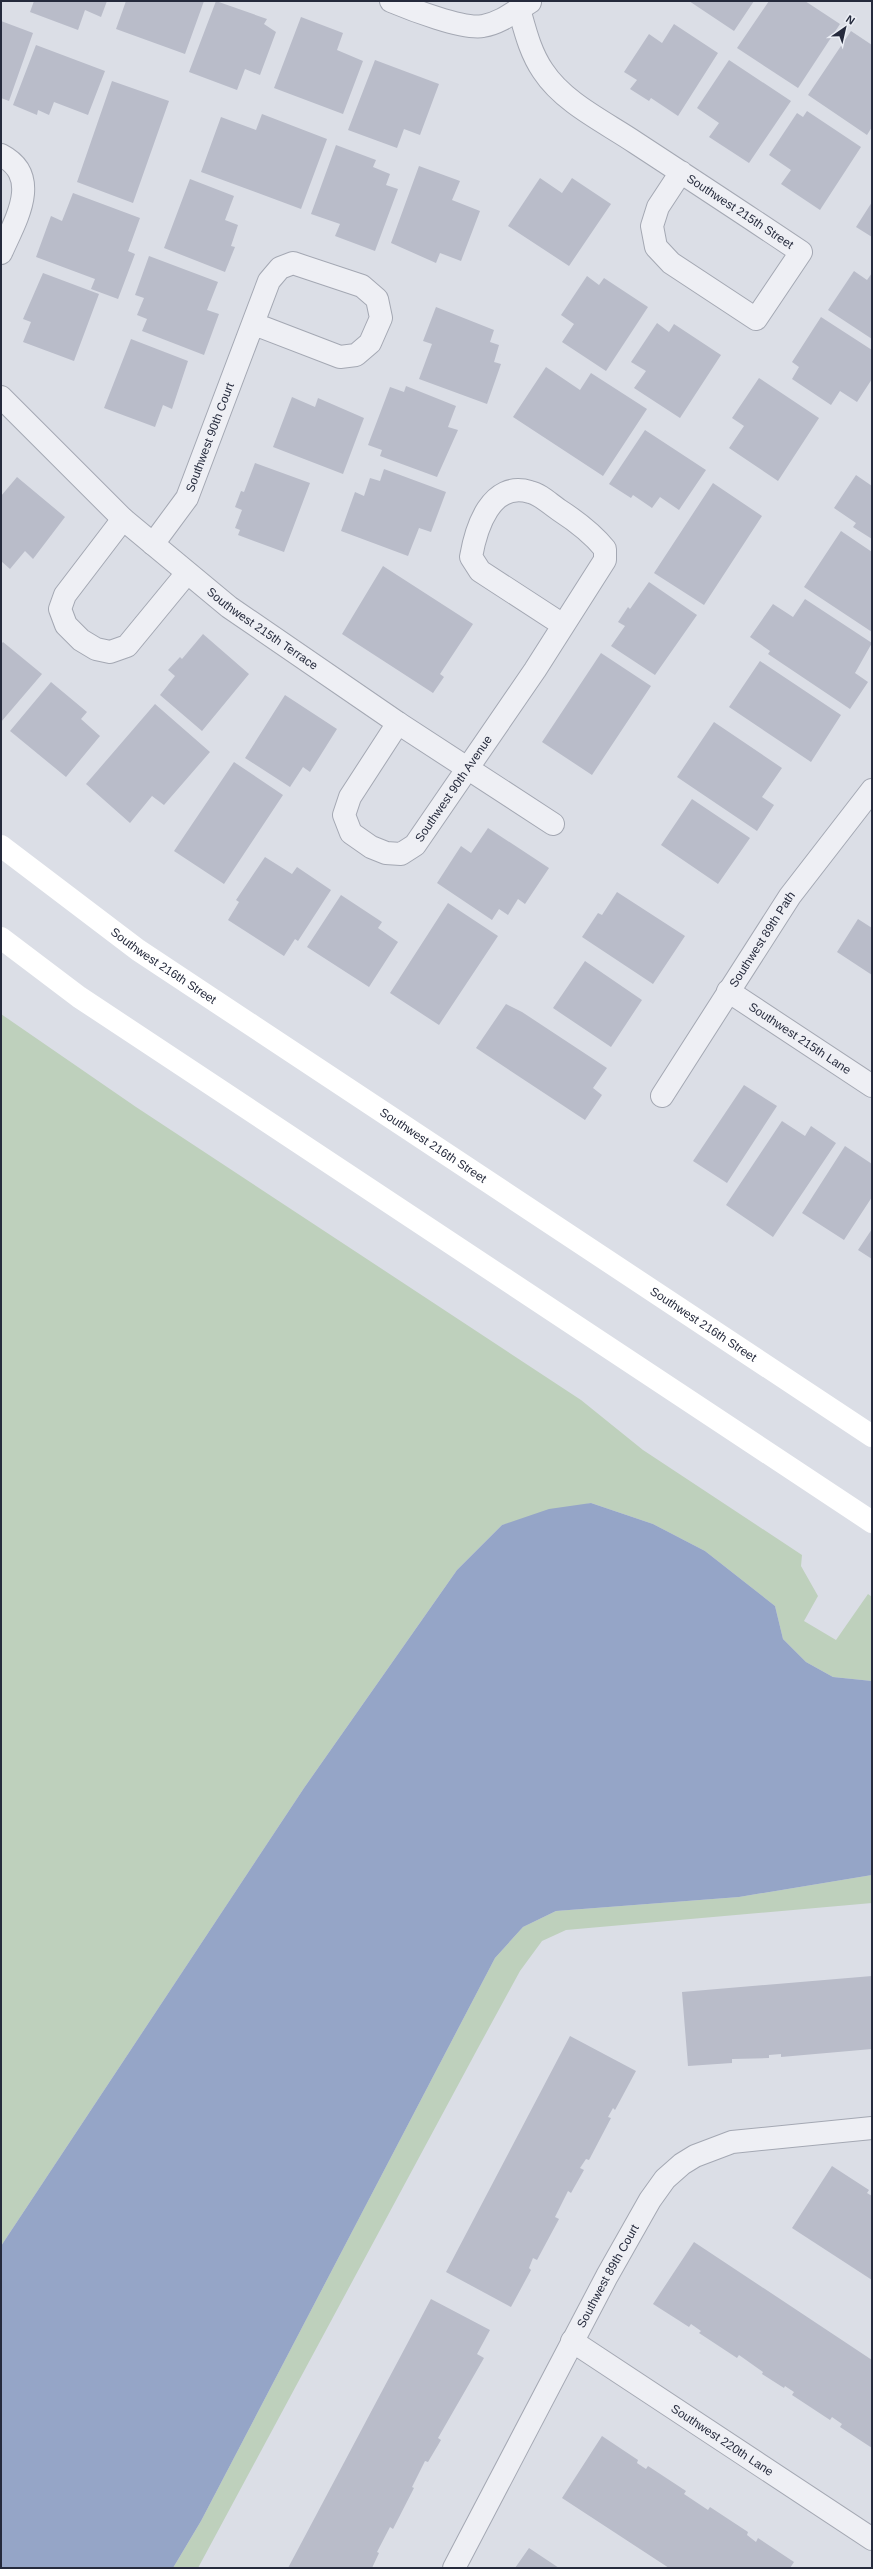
<svg xmlns="http://www.w3.org/2000/svg" width="873" height="2569" font-family="Arial,sans-serif">
<rect width="100%" height="100%" fill="#dbdee6"/>
<path fill="#bed0bc" d="M1,1014L136,1107L581,1400L643,1450L802,1555L801,1566L818,1596L804,1621L836,1640L868,1594L872,1597V1681L833,1677L806,1662L783,1639L775,1606L705,1551L653,1524L591,1503L502,1525L457,1570L304,1788L1,2246Z
M872,1875V1903L566,1930L542,1941L520,1971L478,2048L198,2568H173L201,2521L495,1958L523,1927L556,1911L739,1897Z"/>
<path fill="#95a5c7" d="M591,1503L653,1524L705,1551L775,1606L783,1639L806,1662L833,1677L872,1681V1875L739,1897L556,1911L523,1927L495,1958L201,2521L173,2568H1V2246L304,1788L457,1570L502,1525L549,1509Z"/>
<path fill="#b9bcc9" d="M34,1H107L101,17L85,10L78,30L30,12Z
M126,1H204L185,54L116,29Z
M216,1L267,19L264,24L276,32L260,75L245,69L237,90L189,72Z
M689,1H754L734,31Z
M769,1H805L840,24L798,88L737,48Z
M301,17L343,33L337,50L363,61L343,114L274,88Z
M1,21L33,33L9,101L1,98Z
M674,24L718,53L678,116L651,98L649,101L630,89L637,80L624,72L649,34L662,43Z
M851,31L872,45V127L867,135L808,95Z
M36,45L105,71L88,115L54,102L49,115L38,110L37,115L13,105Z
M375,60L439,84L420,135L404,129L397,148L348,130Z
M729,60L791,101L749,163L709,137L719,123L697,108Z
M112,81L169,101L133,203L77,182Z
M807,111L861,147L820,210L781,184L791,170L769,155L797,113L803,117Z
M262,114L327,139L301,209L201,172L221,117L256,130Z
M336,145L376,160L373,167L390,174L386,185L398,189L375,251L335,236L340,224L311,214Z
M419,166L460,181L452,200L480,211L461,261L440,253L436,263L391,243Z
M540,178L562,193L572,178L611,204L569,266L508,226Z
M190,179L234,196L225,220L238,225L231,246L235,247L225,272L164,248Z
M73,193L140,218L128,251L135,254L118,299L91,289L95,279L36,257L51,216L62,221Z
M872,202V237L856,227Z
M149,256L218,282L207,310L219,314L204,355L142,331L147,319L137,315L144,298L135,295Z
M854,271L867,280L872,273V339L828,310Z
M43,273L99,294L74,361L23,342L31,322L23,319Z
M587,276L599,285L604,278L648,307L606,371L562,342L574,324L561,315Z
M436,307L494,330L490,342L499,345L494,362L501,364L487,404L419,379L432,344L423,341Z
M821,317L872,350V379L857,402L840,391L831,405L792,379L799,367L792,362Z
M657,323L669,332L674,324L721,355L680,418L634,388L646,371L631,362Z
M131,339L188,361L172,409L163,405L155,427L104,408Z
M546,367L580,390L591,373L647,409L603,476L513,417Z
M759,378L819,418L778,481L729,448L744,426L732,418Z
M406,386L456,406L448,427L458,430L437,477L380,456L382,450L368,445L390,387L404,392Z
M292,397L315,407L318,398L364,418L343,474L273,447Z
M645,430L706,470L679,510L660,497L652,508L633,495L631,498L609,484Z
M255,463L310,483L284,552L238,535L240,530L235,528L242,510L235,507L241,491L244,492Z
M384,469L446,492L431,532L419,528L408,556L341,531L355,492L364,496L370,478L380,481Z
M856,475L872,486V539L853,527L856,523L834,508Z
M17,477L65,517L33,559L25,551L10,569L1,561V496Z
M713,483L762,516L704,605L654,573Z
M841,531L872,552V632L804,587Z
M383,566L473,624L440,674L444,677L433,693L342,634Z
M649,582L697,615L655,675L611,646L625,626L618,622L628,607L630,609Z
M805,599L872,643L855,673L868,682L850,709L768,654L770,651L750,637L773,604L793,617Z
M203,634L249,674L202,731L160,695L175,676L168,670L180,657L182,659Z
M3,642L42,674L1,722V644Z
M601,653L651,686L592,775L542,742Z
M760,661L841,715L811,762L729,707Z
M51,682L87,712L81,719L100,736L66,777L10,731Z
M285,695L337,729L310,772L303,767L290,787L245,758Z
M155,704L210,752L164,805L152,796L130,823L86,784Z
M714,722L782,768L762,797L774,805L757,831L677,777Z
M234,762L283,795L224,884L174,851Z
M692,799L750,838L718,884L661,845Z
M488,828L549,868L525,904L518,899L508,915L499,909L492,920L437,883L461,846L471,853Z
M265,857L292,874L297,867L331,890L298,941L295,939L284,956L228,920L239,902L236,900Z
M617,892L685,936L653,984L582,937L598,913L602,915Z
M341,895L382,922L378,928L398,942L369,987L307,947Z
M448,903L498,936L439,1025L390,993Z
M858,919L872,928V975L837,952Z
M585,961L642,1000L611,1047L553,1008Z
M506,1004L522,1012L607,1068L593,1088L602,1095L585,1120L476,1048Z
M744,1085L777,1106L727,1183L693,1161Z
M782,1121L805,1136L811,1126L836,1143L773,1237L726,1205Z
M845,1146L872,1164V1197L844,1240L802,1213Z
M872,1229V1259L858,1250Z
M872,1976V2049L781,2057V2054L769,2055V2058L732,2059V2063L688,2066L682,1992Z
M570,2036L636,2071L615,2110L613,2108L608,2117L611,2118L589,2160L586,2159L580,2168L584,2170L571,2193L568,2191L555,2217L559,2219L537,2260L533,2258L529,2268L531,2270L511,2307L446,2272Z
M832,2166L869,2190L867,2193L872,2196V2280L792,2228Z
M694,2242L872,2360V2448L840,2427L842,2424L832,2417L830,2420L792,2395L794,2392L785,2386L784,2388L762,2374L763,2372L739,2355L737,2358L699,2333L701,2331L691,2324L689,2327L653,2304Z
M431,2299L490,2330L477,2354L484,2358L438,2438L441,2440L428,2462L425,2461L412,2487L414,2488L393,2529L390,2527L377,2552L379,2553L372,2568H288Z
M602,2436L638,2460L637,2463L646,2469L648,2466L686,2491L684,2494L708,2510L710,2507L748,2532L747,2535L756,2542L758,2538L794,2562L790,2568H669L562,2498Z
M529,2548L559,2568H515Z"/>
<g fill="none" stroke-linecap="round" stroke-linejoin="round">
<defs>
<g id="street">
<path d="M391,1C410,9 464,30 483,26C501,23 515,11 530,2"/>
<path id="s1" d="M519,9C525,30 530,52 543,71C564,103 605,122 636,143C691,179 746,215 801,252L756,319L671,263L656,247L652,226L658,207L681,172"/>
<path d="M1,155C43,177 15,221 1,253"/>
<path id="s2" d="M1,397L123,519L229,607L398,723L553,824"/>
<path d="M123,519L65,595L60,609L66,625L81,640L96,649L110,652L127,646L187,573"/>
<path id="s3" d="M153,544L187,498L269,281L280,268L293,263L362,286L377,299L381,318L370,343L356,355L340,357L254,324"/>
<path id="s4" d="M398,723L350,797L344,815L351,833L371,847L386,853L401,854L415,845L535,670L605,560V549C592,533 576,521 559,510C550,504 540,494 530,492C491,480 476,528 471,557L480,571L563,625"/>
<path id="s5" d="M728,991L872,1086"/>
<path id="s6" d="M662,1096L790,896L872,790"/>
<path id="s7" d="M572,2341L872,2539"/>
<path id="s8" d="M454,2568L607,2276L650,2200L665,2179L682,2164L695,2156L732,2142L872,2128"/>
</g>
</defs>
<use href="#street" stroke="#a4a8b3" stroke-width="24"/>
<use href="#street" stroke="#eeeff4" stroke-width="22"/>
<g stroke="#fff" stroke-width="22">
<path id="s9" d="M1,846L138,950L872,1436"/>
<path d="M1,938L79,997L872,1522"/>
</g>
</g>
<g text-anchor="middle" stroke-width="3" stroke-linejoin="round" paint-order="stroke">
<g font-size="12" fill="#252a3c" stroke="#eaedf4">
<text dy="4" stroke="none"><textPath href="#s1" startOffset="310">Southwest 215th Street</textPath></text>
<text dy="4" stroke="none"><textPath href="#s3" startOffset="122">Southwest 90th Court</textPath></text>
<text dy="4" stroke="none"><textPath href="#s2" startOffset="350">Southwest 215th Terrace</textPath></text>
<text dy="4" stroke="none"><textPath href="#s4" startOffset="267">Southwest 90th Avenue</textPath></text>
<text dy="4" stroke="none"><textPath href="#s6" startOffset="186">Southwest 89th Path</textPath></text>
<text dy="4" stroke="none"><textPath href="#s9" startOffset="202">Southwest 216th Street</textPath></text>
<text dy="4" stroke="none"><textPath href="#s5" startOffset="86">Southwest 215th Lane</textPath></text>
<text dy="4" stroke="none"><textPath href="#s9" startOffset="526">Southwest 216th Street</textPath></text>
<text dy="4" stroke="none"><textPath href="#s9" startOffset="850">Southwest 216th Street</textPath></text>
<text dy="4" stroke="none"><textPath href="#s8" startOffset="330">Southwest 89th Court</textPath></text>
<text dy="4" stroke="none"><textPath href="#s7" startOffset="180">Southwest 220th Lane</textPath></text>
</g>
</g>
<rect width="873" height="2569" fill="none" stroke="#252a3c" stroke-width="4"/>
<g transform="translate(845 28) rotate(34)" stroke="#eaedf4" stroke-width="3" paint-order="stroke">
<path d="M0-3L7 15L0 10L-7 15Z" fill="#252a3c"/>
<text y="-6" font-size="11" font-weight="bold" text-anchor="middle" fill="#252a3c">N</text>
</g>
</svg>
